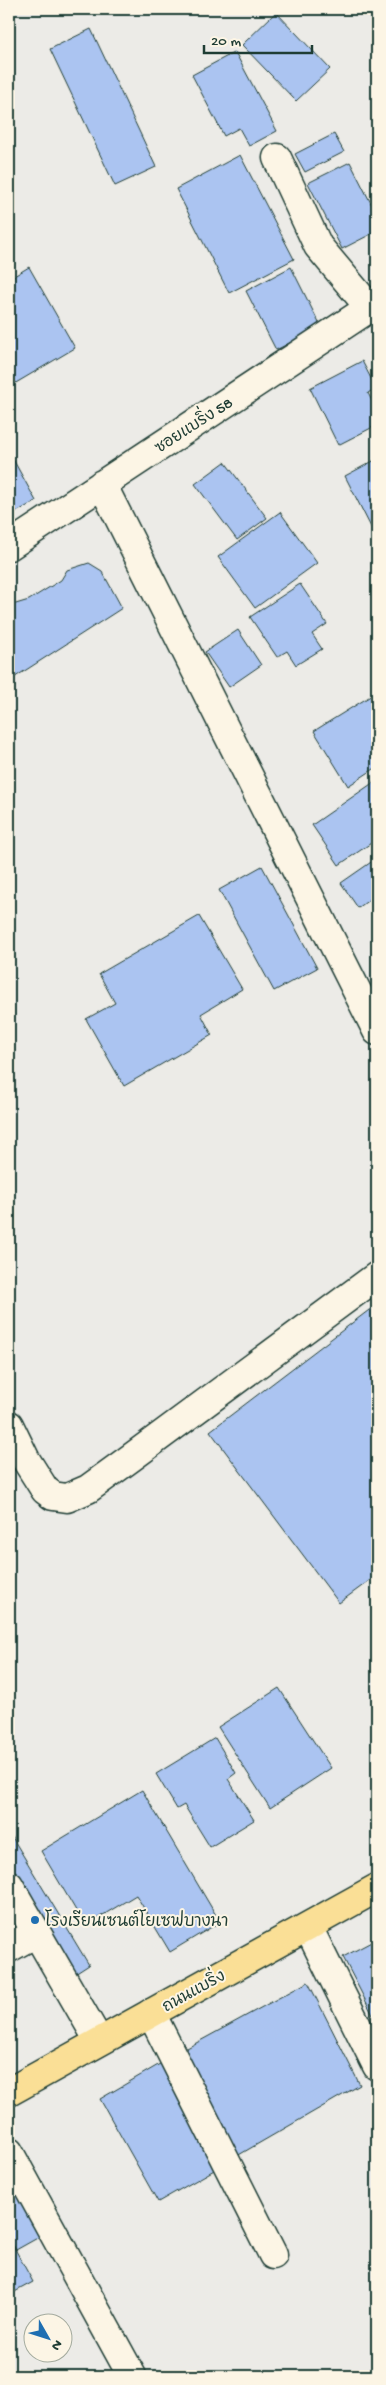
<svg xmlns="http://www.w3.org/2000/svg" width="386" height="2385" font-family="'Gochi Hand','Playpen Sans Thai',sans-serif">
<rect width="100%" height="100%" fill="#ecebe7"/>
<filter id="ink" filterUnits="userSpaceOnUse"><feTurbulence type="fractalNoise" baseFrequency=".02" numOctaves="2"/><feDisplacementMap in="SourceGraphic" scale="10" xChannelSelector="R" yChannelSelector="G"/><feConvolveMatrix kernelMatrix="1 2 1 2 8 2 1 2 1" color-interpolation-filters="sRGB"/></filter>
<g filter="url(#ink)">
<path fill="#abc4f1" stroke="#1f3d34" d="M276,12L330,69L296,101L242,45Z
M91,29L156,167L115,186L50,49Z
M235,52L277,131L249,146L239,128L224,136L192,75Z
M334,134L344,152L305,172L295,154Z
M240,155L294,259L229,293L176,189Z
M350,162L377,215V231L342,249L308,183Z
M29,267L75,348L9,387V279Z
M291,267L321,327L276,350L246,291Z
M362,361L376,388L368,393L377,411V425L338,445L310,388Z
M9,452L36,501L9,516Z
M377,459V539L345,476Z
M225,462L267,518L237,540L195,484Z
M280,512L317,563L255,608L218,557Z
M89,563L102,571L122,608L9,681V606L29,600L61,580L67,570Z
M300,584L327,624L312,634L322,649L296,665L287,651L277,657L250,617Z
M238,630L261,665L229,687L205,652Z
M377,692V767L348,786L314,731Z
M377,780V839L339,865L312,825Z
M377,858V894L358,908L341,883Z
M262,866L317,968L274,991L219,890Z
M199,916L242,989L201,1014L212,1035L124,1086L86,1019L115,1003L99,974Z
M377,1304V1575L339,1603L210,1431Z
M279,1688L331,1768L270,1808L218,1727Z
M215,1738L236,1773L228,1779L254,1820L210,1847L184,1805L177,1809L156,1774Z
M142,1790L220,1922L170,1952L136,1895L85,1926L41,1851Z
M9,1832L89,1965L72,1976L9,1872Z
M377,1939V2023L343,1957Z
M308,1982L360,2085L230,2160L176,2054Z
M165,2061L223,2165L158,2202L100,2099Z
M9,2178L41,2236L16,2250L9,2238Z
M9,2238L33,2282L9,2295Z"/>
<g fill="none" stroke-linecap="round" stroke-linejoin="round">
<defs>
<path id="minor" d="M277,158L318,246L370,308
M102,484L377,1031
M9,546L377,303
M9,1425L26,1460L45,1490L53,1496L67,1498L88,1489L132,1457L377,1276
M9,1885L99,2041
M308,1927L377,2066
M9,1948L36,1933
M151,2013L273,2255
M9,2152L132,2376"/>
<path id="major" d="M9,2092L377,1888"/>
</defs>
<use href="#minor" stroke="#1f3d34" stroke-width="31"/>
<use href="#major" stroke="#1f3d34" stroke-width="31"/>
<use href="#minor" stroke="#fcf5e5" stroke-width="28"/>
<use href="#major" stroke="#fadf96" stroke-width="28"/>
</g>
</g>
<circle fill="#1f6fb2" stroke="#fcf5e5" stroke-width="2" cx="35" cy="1920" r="5"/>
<g text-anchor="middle" stroke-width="4" stroke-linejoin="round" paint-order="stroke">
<g font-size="16" fill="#1f3d34" stroke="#fcf5e5">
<text transform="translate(193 424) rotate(-33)" y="6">ซอยแบริ่ง 58</text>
<text transform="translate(193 1990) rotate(-29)" y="6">ถนนแบริ่ง</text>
</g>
<g font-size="16" fill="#1f3d34" stroke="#fcf5e5" text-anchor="start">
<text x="45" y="1926">โรงเรียนเซนต์โยเซฟบางนา</text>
</g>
</g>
<rect width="386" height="2385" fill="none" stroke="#fcf5e5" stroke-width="30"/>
<rect x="15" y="15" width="356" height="2355" fill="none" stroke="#1f3d34" stroke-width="2" filter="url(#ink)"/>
<g transform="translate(48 2338) rotate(129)"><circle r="24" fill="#fcf5e5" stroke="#a4ab9e"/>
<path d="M0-4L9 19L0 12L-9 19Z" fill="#1f6fb2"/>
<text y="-8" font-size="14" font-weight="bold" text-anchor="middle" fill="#1f3d34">N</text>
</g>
<path d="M204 45v8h108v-8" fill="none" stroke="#1f3d34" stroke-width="2.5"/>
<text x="211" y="45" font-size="15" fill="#1f3d34" stroke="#fcf5e5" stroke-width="4" paint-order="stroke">20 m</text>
</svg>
